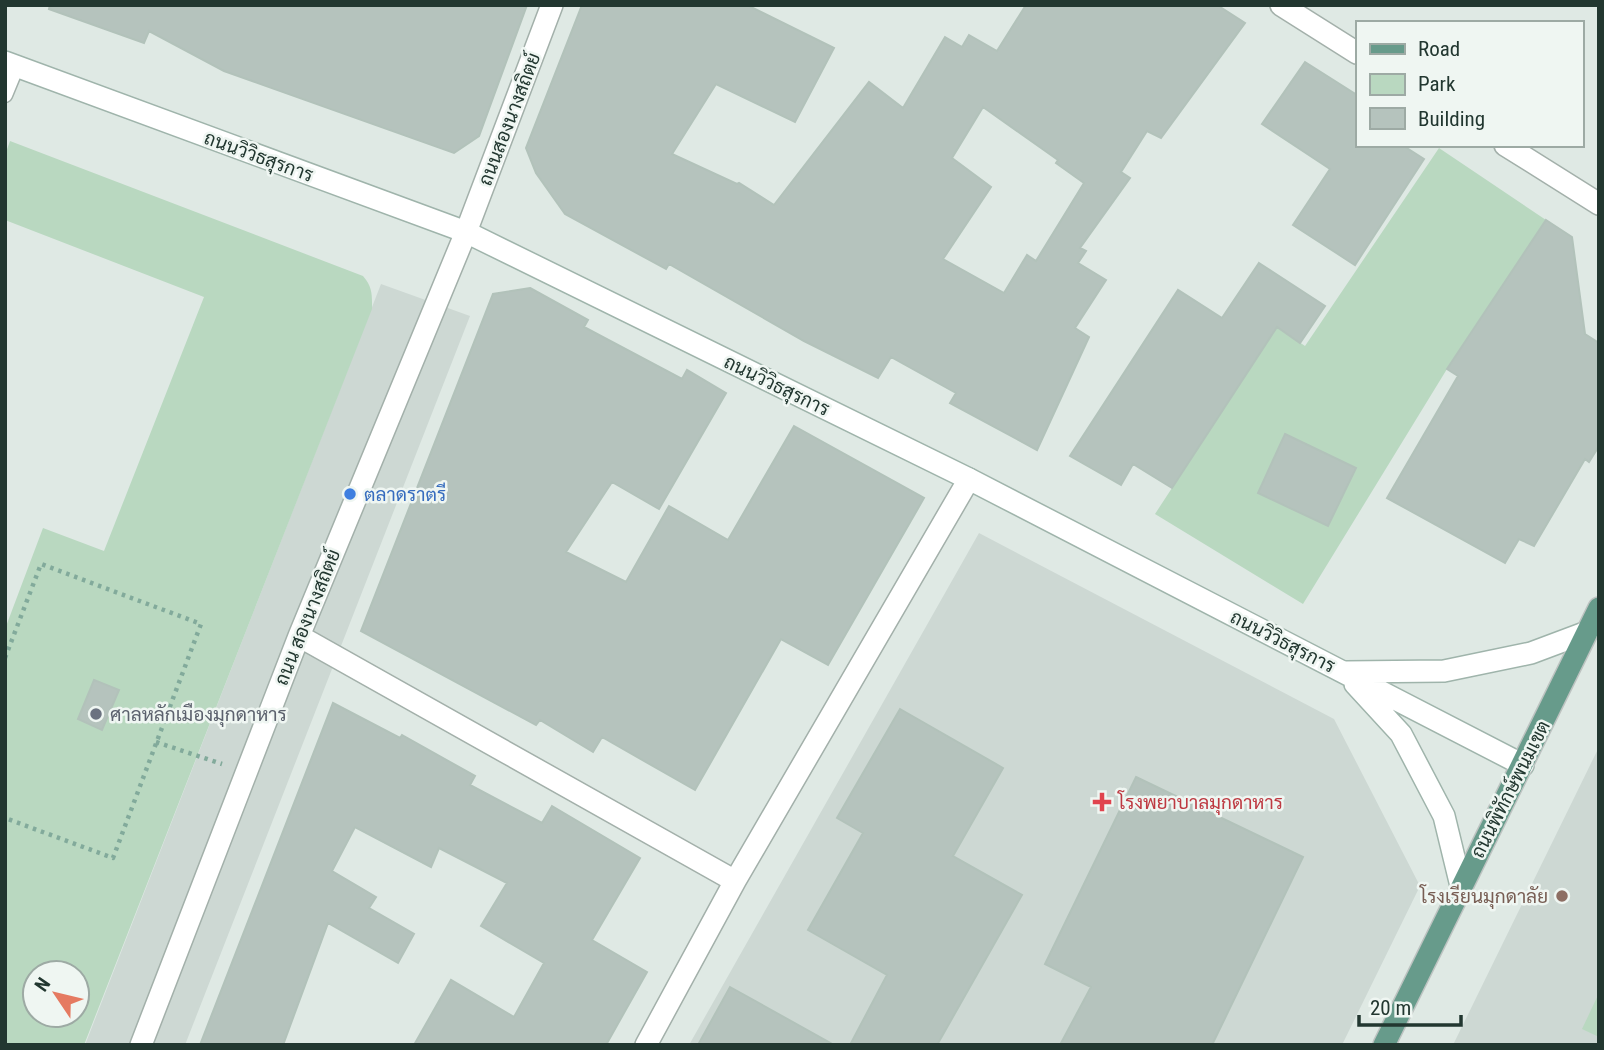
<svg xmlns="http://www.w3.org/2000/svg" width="1604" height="1050" font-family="'Roboto Condensed',Sarabun,sans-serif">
<rect width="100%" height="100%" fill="#dfe9e4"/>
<path fill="#cdd8d3" d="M381,284L470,316L185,1045H85Z
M979,533L1334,719L1420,886L1342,1045H689Z
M1599,747V1045H1453Z"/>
<path fill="#b9d8c0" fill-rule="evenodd" d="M10,141L363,276C373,287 372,296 372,309L84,1045H5V629L43,528L104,551L204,297L5,220V155ZM35,973H77V1015H35Z
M1439,148L1546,220L1447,369L1303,604L1155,514L1277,327L1305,346Z
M1599,993V1037L1582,1029Z"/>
<path fill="#b5c3bd" stroke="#b2c2ba" stroke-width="2" fill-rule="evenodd" d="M50,5H527L479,136L454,153L224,71L149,31L144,43L49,9Z
M582,5H747L834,48L795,122L716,84L672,154L737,184L739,183L774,205L869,82L903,108L945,37L962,47L969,35L997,51L1026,5H1217L1245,23L1161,138L1147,131L1121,172L1130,178L1080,248L1086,251L1078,263L1106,280L1075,328L1089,337L1037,450L950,403L956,393L891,357L878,378L804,341L669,264L666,269L565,214L536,173L526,148ZM983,107L1058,160L1056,163L1084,183L1036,261L1027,255L1004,293L943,259L991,187L952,158Z
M1305,62L1357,95V145H1402L1424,159L1355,265L1293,225L1330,169L1262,124Z
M1546,220L1572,237L1585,334L1599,343V446L1589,462L1585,459L1534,546L1519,539L1505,563L1387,498L1458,376L1447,369Z
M1259,263L1325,306L1300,343L1277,327L1172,488L1133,464L1121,485L1070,456L1178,290L1222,318Z
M530,288L588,320L584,327L682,379L687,370L726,393L659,509L612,482L566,552L626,582L669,506L728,540L794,426L924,498L828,665L781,639L695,790L602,737L593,752L540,720L536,725L361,631L493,294Z
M1285,434L1356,468L1328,526L1258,493Z
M94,680L119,690L102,730L78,719Z
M333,703L400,738L402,735L475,776L470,785L542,823L552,806L640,858L592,940L647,972L606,1045H414L451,980L514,1017L544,963L481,926L507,883L439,848L431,867L355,827L332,871L376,897L369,908L414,934L398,963L328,923L283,1045H200Z
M900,709L1003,768L953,856L1022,895L937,1045H850L887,975L808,930L863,833L837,818Z
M1136,777L1303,857L1212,1045H1060L1091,987L1045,964Z
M730,987L834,1045H698Z"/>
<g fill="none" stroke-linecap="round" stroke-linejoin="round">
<defs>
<path id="lane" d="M5,95L17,66"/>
<path id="street" d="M1281,5L1357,53
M1505,145L1599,204
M299,636L735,881
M141,1045L299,636L466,232L552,5
M646,1045L735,881L969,479"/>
<path id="secondary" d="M5,62L466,232L969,479L1523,765
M1346,672L1444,671L1531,653L1587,632
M1355,684L1401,734L1444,816L1461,886"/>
<path id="primary" d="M1384,1045L1599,608"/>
</defs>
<use href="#lane" stroke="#a3b0aa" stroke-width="17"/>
<use href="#street" stroke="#a3b0aa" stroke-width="24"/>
<use href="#secondary" stroke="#9fb4ab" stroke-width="24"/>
<use href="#primary" stroke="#bdc3c1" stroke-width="24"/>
<path stroke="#82aa9b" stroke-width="4.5" stroke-dasharray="3.5 5" stroke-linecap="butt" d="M5,658L41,564L201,624L113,858L5,818
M156,742L222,764"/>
<use href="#lane" stroke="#fff" stroke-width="14"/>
<use href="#street" stroke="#fff" stroke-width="21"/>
<use href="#secondary" stroke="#fff" stroke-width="21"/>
<use href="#primary" stroke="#679b8b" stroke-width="21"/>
</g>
<circle fill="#3f7fe0" stroke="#eff6f2" stroke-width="2.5" cx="350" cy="494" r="7"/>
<circle fill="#6b7280" stroke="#eff6f2" stroke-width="2.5" cx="96" cy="714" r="7"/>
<path fill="#e0444e" stroke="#eff6f2" stroke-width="2.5" d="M1098.5 791.5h7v7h7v7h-7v7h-7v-7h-7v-7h7z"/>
<circle fill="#8d6e63" stroke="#eff6f2" stroke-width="2.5" cx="1562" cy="896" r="7"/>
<g text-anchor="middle" stroke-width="5" stroke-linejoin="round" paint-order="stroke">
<g font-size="19" fill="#223730" stroke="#eff6f2">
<text transform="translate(509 119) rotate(-69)" y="7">ถนนสองนางสถิตย์</text>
<text transform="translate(259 156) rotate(20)" y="7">ถนนวิวิธสุรการ</text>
<text transform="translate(777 385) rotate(26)" y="7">ถนนวิวิธสุรการ</text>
<text transform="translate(307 617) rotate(-68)" y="7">ถนน สองนางสถิตย์</text>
<text transform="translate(1283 641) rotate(27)" y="7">ถนนวิวิธสุรการ</text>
<text transform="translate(1510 789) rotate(-63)" y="7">ถนนพิทักษ์พนมเขต</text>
</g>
<g font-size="19" fill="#366cbe" stroke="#eff6f2" text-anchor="start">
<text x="364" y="501">ตลาดราตรี</text>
</g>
<g font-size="19" fill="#5b616d" stroke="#eff6f2" text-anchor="start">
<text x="110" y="721">ศาลหลักเมืองมุกดาหาร</text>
</g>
<g font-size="19" fill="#be3a42" stroke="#eff6f2" text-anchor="start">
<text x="1118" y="809">โรงพยาบาลมุกดาหาร</text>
</g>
<g font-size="19" fill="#785e54" stroke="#eff6f2" text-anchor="end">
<text x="1548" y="903">โรงเรียนมุกดาลัย</text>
</g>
</g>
<rect width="1604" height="1050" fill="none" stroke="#223730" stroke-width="14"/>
<rect x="1356" y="21" width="228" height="126" fill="#eff6f2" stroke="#9daaa4" stroke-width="2"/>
<rect x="1370" y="44" width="35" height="10" fill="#679b8b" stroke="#9daaa4" stroke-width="2"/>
<text x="1418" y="56" font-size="21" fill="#223730">Road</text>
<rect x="1370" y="74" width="35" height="21" fill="#b9d8c0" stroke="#9daaa4" stroke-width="2"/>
<text x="1418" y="91" font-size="21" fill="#223730">Park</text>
<rect x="1370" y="108" width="35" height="21" fill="#b5c3bd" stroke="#9daaa4" stroke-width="2"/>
<text x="1418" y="126" font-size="21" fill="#223730">Building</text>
<g transform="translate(56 994) rotate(305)"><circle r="33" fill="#eff6f2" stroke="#9daaa4" stroke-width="2"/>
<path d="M0-5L12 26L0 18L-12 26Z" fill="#e57a61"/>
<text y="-10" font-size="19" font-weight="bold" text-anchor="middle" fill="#223730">N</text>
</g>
<path d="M1359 1015v10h102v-10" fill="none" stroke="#223730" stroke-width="3.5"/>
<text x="1370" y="1015" font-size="21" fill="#223730" stroke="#eff6f2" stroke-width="5" paint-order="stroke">20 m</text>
</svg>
